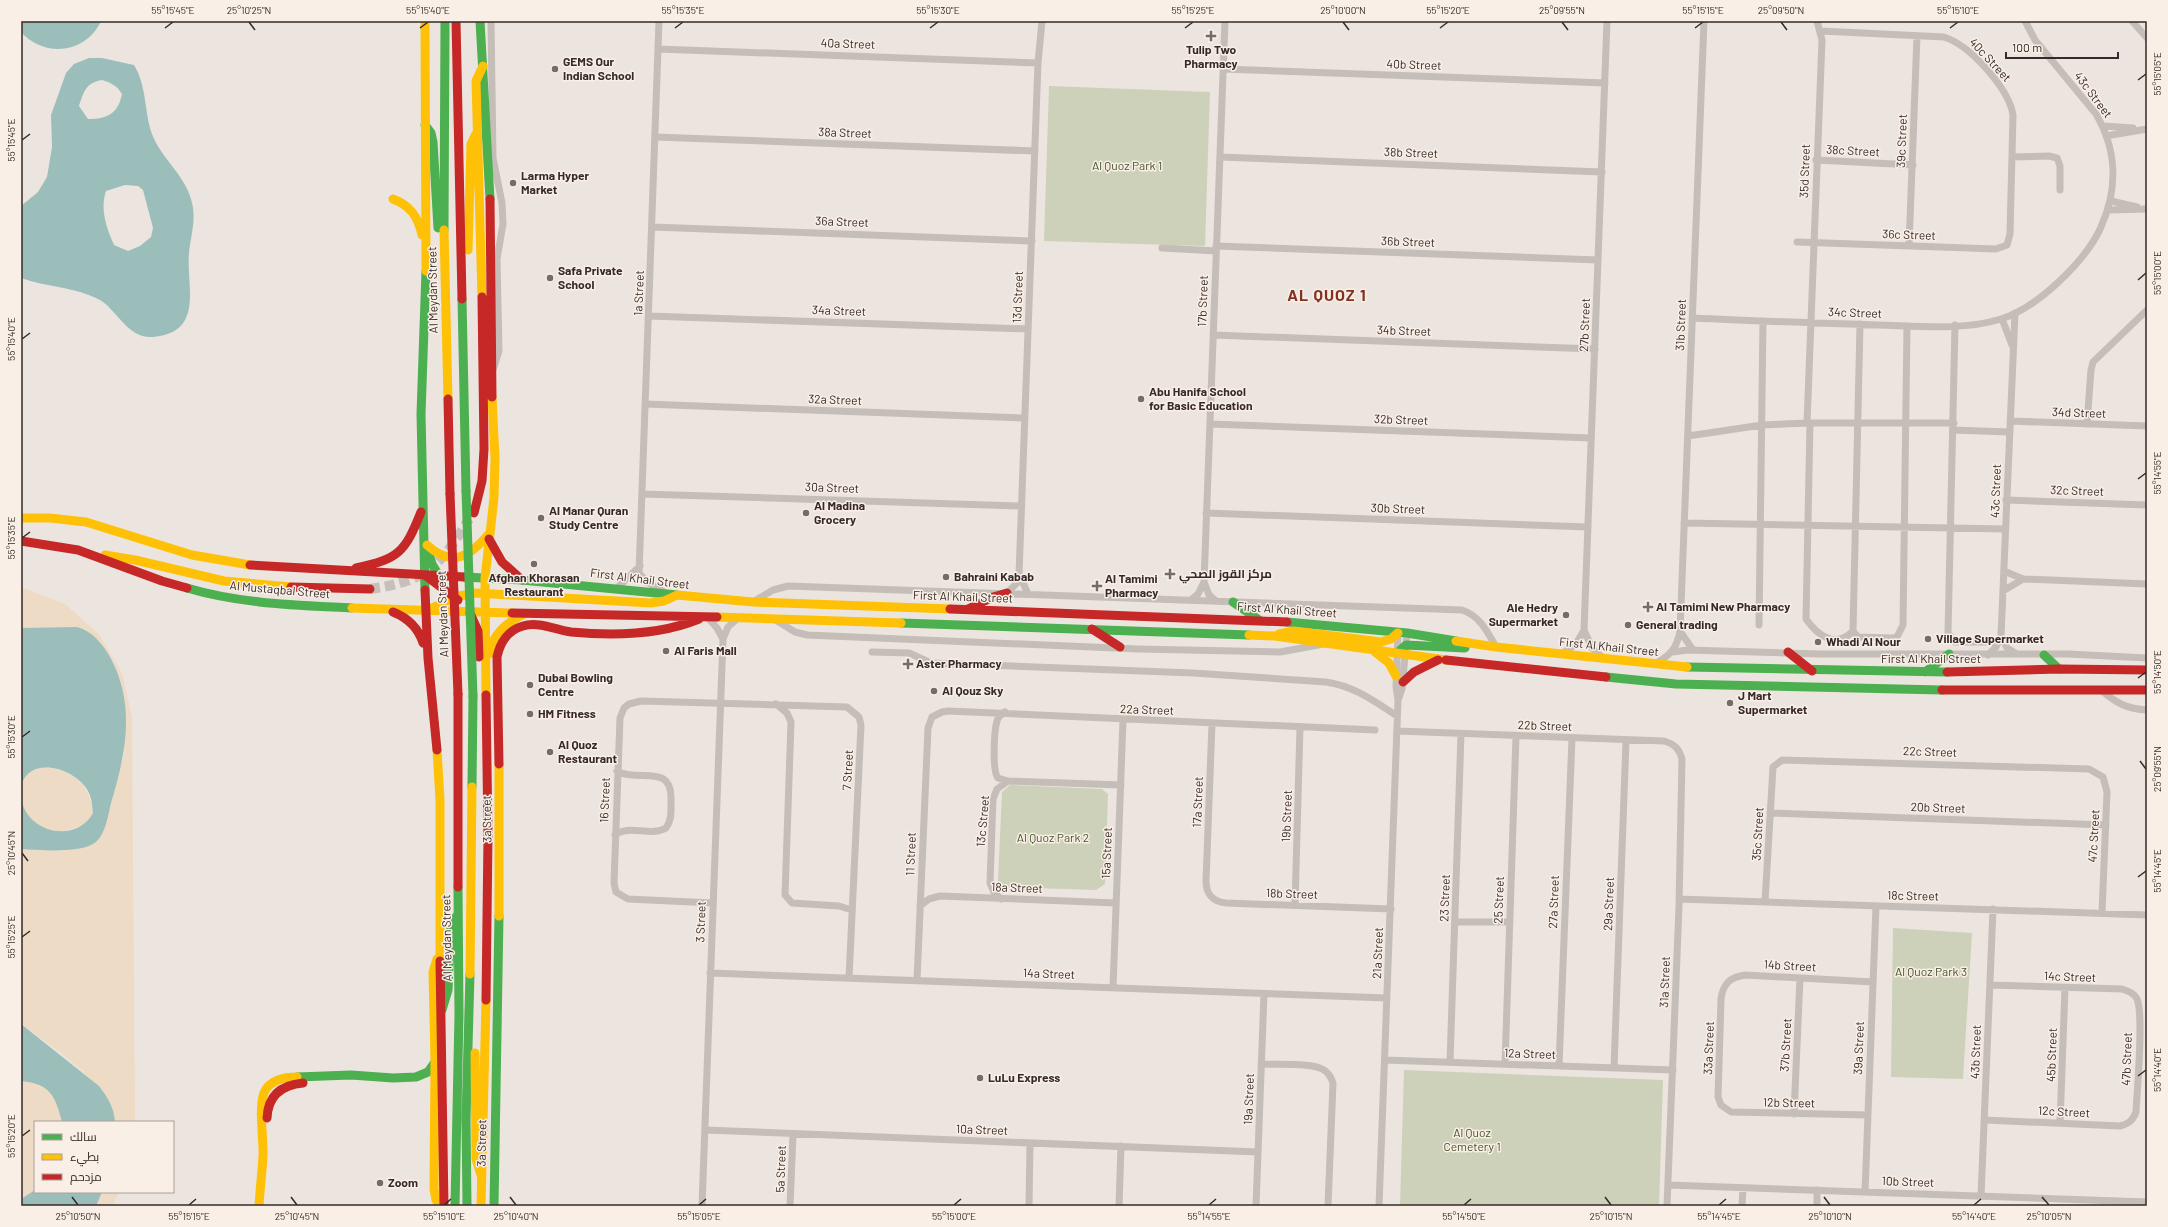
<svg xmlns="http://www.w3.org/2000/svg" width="2168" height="1227" font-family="Barlow,Cairo,sans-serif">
<rect width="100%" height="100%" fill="#ece5df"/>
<path fill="#ced1b9" d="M1049,86L1210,92L1205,246L1044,241Z
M1010,785L1102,789L1108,794L1105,884L1096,890L1004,887L998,881L1002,792Z
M1893,928L1972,933L1963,1079L1891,1077Z
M1404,1070L1663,1080L1659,1206H1400Z"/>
<path fill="#eddbc5" d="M21,587L65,604L99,634L122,673L132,717L135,1122H115C112,1084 50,1046 21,1024V849C47,850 84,856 102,834L125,752L32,628H21Z
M44,767C73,771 89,782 93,813C81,834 48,837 30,820C22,811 16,790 23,779C27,772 37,769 44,767Z
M21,1081C51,1084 55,1096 62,1122H35V1190L21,1199Z
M102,1192H119L112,1206H96Z"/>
<path fill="#9cbebb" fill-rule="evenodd" d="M21,21H101C86,54 44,58 21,32Z
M89,58H102L134,65C147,86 144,111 152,134C161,158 184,174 191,199C197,218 191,234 189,253C186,286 205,332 153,337C128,339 117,310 100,300C76,287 46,287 21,278V206L38,192L47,177L52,147L51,115L66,73L74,64ZM102,80C112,83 117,86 122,94C118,114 107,119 88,119L79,106C84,91 86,83 102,80ZM125,185L138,186L143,190L153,228L151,237L140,246L128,251L114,245C106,227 100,209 106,191Z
M77,627C92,631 102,643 110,657C136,704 126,754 111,803C108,815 106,833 96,842C81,854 39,850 21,849V797C25,832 75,845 93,813C92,806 92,798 88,791C76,769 30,754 21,786V628Z
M21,1024L99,1086C108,1098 114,1107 115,1122H62C55,1096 51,1084 21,1081Z
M35,1190V1192H102L96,1206H21V1199Z"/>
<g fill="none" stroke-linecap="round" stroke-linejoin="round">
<path stroke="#c7c0ba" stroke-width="10" stroke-dasharray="10 5" stroke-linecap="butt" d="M370,589C427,581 440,566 469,519"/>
<path stroke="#c5bdb8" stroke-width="7" d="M491,21L493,158L502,203L503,224L497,259L499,351L493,370
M659,21L639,573L647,582L664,592
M2132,21L2147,38
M658,49L1038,63
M1223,69L1605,83
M2103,126L2133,128
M2106,136L2147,129
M655,137L1035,151
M1220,157L1602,172
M2012,157L2049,156L2057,158L2060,166V190
M1816,160L1913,165
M2111,201L2137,207
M2108,210L2147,209
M652,227L1032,241
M1797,242L1996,249L2007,245L2010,234L2013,115C2009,89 1970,45 1944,37L1821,31
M1216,246L1598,260
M1909,246L1917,36
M1162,248L1216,251
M649,316L1028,329
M1692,318C1754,321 1815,323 1877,325C1917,326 1962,331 2001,319C2037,308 2086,261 2101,227C2118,189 2117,150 2096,114L2035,40L2025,21
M2002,319L2012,345
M1860,324L1853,631L1858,637L1893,638L1897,637L1903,625L1907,326
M1955,325L1948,633L1955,642H1999
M1213,335L1595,349
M645,404L1024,418
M2010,421L2147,426
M1807,423L1822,40L1817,21
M1810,423L1806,619C1818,636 1836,649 1853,631
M1210,424L1591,438
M2087,424L2091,370L2093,362L2147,310
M1953,430L2009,432
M1688,436L1762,425L1807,423H1954
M642,494L1021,506
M2006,500L2147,505
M1206,513L1588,527
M1684,523L2005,529
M2004,571L2023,579L2147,584
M1020,576L1028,594
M617,588L640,566
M2003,591L2023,579
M1007,593L1017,583L1019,574L1038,63L1042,21
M1191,600L1198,594L1204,582
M1216,601L1209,595L1204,582L1225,21
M753,602L773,590L788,586L1462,610C1480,616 1487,631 1496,647
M708,618L717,628L723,639
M774,619L795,632L807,635L1138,649L1280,652L1324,644
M1759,625L1763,321
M1680,631L1693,650
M2001,636L2007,648L2017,654
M872,652L909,653L931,663L1193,673L1326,682C1354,686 1374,701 1397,716
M1672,652L1688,650L1819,654H2068L2147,658
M1563,653L1576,644L1584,630
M1988,655L1996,647L2001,636L2015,313
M1602,657L1592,648L1584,630L1607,21
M1654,664C1670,656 1677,648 1680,631L1704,21
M2101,690C2116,703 2127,709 2147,710
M1398,700L1402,689L1407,633
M776,704L787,713L791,722L785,895L792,903L839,906L852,910
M1005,712C1001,714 998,717 997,721C994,731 992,771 998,778L1008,781L1121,785
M1212,723L1206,881C1206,894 1213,902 1226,903L1391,909
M1397,731L1664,741C1674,744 1679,748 1682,759L1679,906L1667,1206
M1770,813L2106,825
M615,835C629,824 651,837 666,828C672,820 671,810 671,801C673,762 638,783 617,771
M1001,899L994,892L990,883L993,799L997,789L1008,781
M1679,899L2147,915
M1765,902L1773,767L1782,760L2089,769L2103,777L2107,792L2102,913
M713,903L628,899L616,892L614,883L620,718L624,708L629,704L641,701L847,707L859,717L861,725L849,978
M1295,905L1300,727
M920,906L929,899L940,896L1116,903
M1455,922H1510
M710,973L1387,998
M917,980L928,728L932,717L942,712L948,711L1375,730
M1113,988L1123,720
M1385,1060L1673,1070
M1450,1062L1461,734
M1261,1064C1276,1065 1313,1062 1324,1070C1329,1073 1331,1077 1333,1083L1328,1206
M1505,1064L1516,736
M1559,1066L1572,738
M1614,1068L1626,741
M1794,1114L1800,978
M1868,1115L1731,1112L1721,1105L1718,1097L1721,999C1723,984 1730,977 1745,975L1873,982
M1984,1120L2120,1126C2129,1124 2133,1120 2136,1112C2137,1092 2144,1014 2137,999C2134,993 2128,991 2122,989L1990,985
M2060,1123L2065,988
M705,1130L1258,1152
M1668,1185L2147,1202
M1865,1192L1876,906
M1981,1196L1993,909
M702,1206L723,639L728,627L738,618
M790,1206L793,1134
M1029,1206L1030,1143
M1119,1206L1121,1146
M1256,1206L1264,994
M1379,1206L1398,700L1396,687L1398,633
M1742,1206L1743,1188
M1817,1206V1190"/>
<path stroke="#4caf50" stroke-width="9" d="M480,21L490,199
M425,125L431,133L433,142L438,228
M444,230L445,21
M462,299L466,491
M427,547L432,564L441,579
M464,577L522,580L677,595
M187,588C241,604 296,605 352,608
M425,590L421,414L426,271
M1233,602L1259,620
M1287,622L1407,633L1456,641
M901,623L1249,635
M1397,653L1406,645L1465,648
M2044,655L2059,669
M1687,667L1947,672
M1925,672L1949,654
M1606,677L1676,684L1942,690
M472,787L473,696
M442,1010L448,990L451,925L458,914
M297,1077L351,1075L393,1078L416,1077L428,1072L435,1062
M455,1206L459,1015L458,887
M467,1206L466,1119L470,974
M494,1206L499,916"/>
<path stroke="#ffc107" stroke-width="9" d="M425,21L426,271
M393,199C411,206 418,217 422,235
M444,230L448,399
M468,250L471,144L476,134
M482,297L476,81L483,66
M21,518H50L86,522L192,555L250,565
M427,545C452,568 469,557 489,534
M105,555L135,560L224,581L291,587
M677,595L753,602L950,609
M352,608L512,613
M427,610L459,596L476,593L651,603L664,601L675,596
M717,617L901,623
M1279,634L1294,631L1381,642L1391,639L1398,633
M1249,635L1275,636L1446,660
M1456,641L1496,647L1687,667
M1375,652L1389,663L1396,676
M489,654C493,634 506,623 524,614
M486,695L485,578L494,498L495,458L492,397
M437,750L440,800V961
M499,764V916
M437,959L433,972L435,1062L434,1189L436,1200L440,1206
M470,974L472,787
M475,1053L476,1159L481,1175
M259,1206C260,1189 262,1173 263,1156C264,1139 257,1102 266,1089C273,1079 287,1077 297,1077
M481,1206L486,1000"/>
<path stroke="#c62828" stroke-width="9" d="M456,21L462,299
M490,199L492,397
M448,399L450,494
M474,513L482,481L484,449L482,297
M489,539L502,562L522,580
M21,541L78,550L162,581L187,588
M250,565L464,577
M356,568C399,559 405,552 421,512
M426,576L458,600
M291,587L370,589
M425,590L428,658L437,750
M950,609L1287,622
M968,609L993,597L1007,593
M393,612C408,618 418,627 423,643
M470,613L478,631L479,657
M512,613L717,617
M1092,629L1120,647
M1788,652L1812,671
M1446,660L1606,677
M1947,672L2059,669L2147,670
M1403,682L1414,672L1438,660
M1942,690H2147
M458,694V887
M499,764L497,657C500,643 508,630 523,626C539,621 556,630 571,632C613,636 660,635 699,619
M440,961L444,1206
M486,1000L488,836L486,695
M267,1118C268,1096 281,1085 303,1083"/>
<path stroke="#4caf50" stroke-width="9" d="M466,491L473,696"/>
<path stroke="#c62828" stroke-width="9" d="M450,494L458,694"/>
</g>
<path fill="none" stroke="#352a27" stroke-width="1.5" d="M249,22L255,30M1343,22L1349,30M1562,22L1568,30M1781,22L1787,30M165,28L173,22M420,28L428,22M675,28L683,22M930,28L938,22M1185,28L1193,22M1440,28L1448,22M1695,28L1703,22M1950,28L1958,22M2138,80L2146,74M22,140L30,134M2138,280L2146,273M22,339L30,333M2138,479L2146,473M22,538L30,532M2138,678L2146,672M22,737L30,731M2140,761L2146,769M22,853L28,861M2138,877L2146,871M22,937L30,931M2138,1076L2146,1070M22,1136L30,1130M72,1197L78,1205M291,1197L297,1205M510,1197L516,1205M1605,1197L1611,1205M1824,1197L1830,1205M2042,1197L2049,1205M189,1205L196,1199M444,1205L451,1199M699,1205L706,1199M954,1205L961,1199M1209,1205L1216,1199M1464,1205L1471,1199M1719,1205L1726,1199M1974,1205L1981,1199"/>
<g fill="#756b67" stroke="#f9efe6" stroke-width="1.5">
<path d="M1209 30h4v4h4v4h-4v4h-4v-4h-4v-4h4z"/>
<circle cx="555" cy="69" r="4"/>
<circle cx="513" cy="183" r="4"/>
<circle cx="550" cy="278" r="4"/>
<circle cx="1141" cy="399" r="4"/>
<circle cx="806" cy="513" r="4"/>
<circle cx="541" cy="518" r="4"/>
<circle cx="534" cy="564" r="4"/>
<path d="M1168 568h4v4h4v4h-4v4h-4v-4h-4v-4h4z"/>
<circle cx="946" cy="577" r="4"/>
<path d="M1095 580h4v4h4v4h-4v4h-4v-4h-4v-4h4z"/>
<path d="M1646 601h4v4h4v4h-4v4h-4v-4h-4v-4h4z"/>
<circle cx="1566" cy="615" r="4"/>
<circle cx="1628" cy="625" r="4"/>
<circle cx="1928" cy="639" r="4"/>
<circle cx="1818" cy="642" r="4"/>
<circle cx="666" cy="651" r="4"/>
<path d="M906 658h4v4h4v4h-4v4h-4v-4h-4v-4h4z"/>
<circle cx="530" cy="685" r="4"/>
<circle cx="934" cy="691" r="4"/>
<circle cx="1730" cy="703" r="4"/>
<circle cx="530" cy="714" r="4"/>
<circle cx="550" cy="752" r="4"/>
<circle cx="980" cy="1078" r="4"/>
<circle cx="380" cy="1183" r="4"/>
</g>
<g text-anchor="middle" stroke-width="3" stroke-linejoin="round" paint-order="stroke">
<g font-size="12" fill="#352a27" stroke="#f9efe6">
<text transform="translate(848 44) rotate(2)" y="4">40a Street</text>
<text transform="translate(1990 60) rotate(47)" y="4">40c Street</text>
<text transform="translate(1414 65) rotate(2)" y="4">40b Street</text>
<text transform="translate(2093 95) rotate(53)" y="4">43c Street</text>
<text transform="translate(845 133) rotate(2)" y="4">38a Street</text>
<text transform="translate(1902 141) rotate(-88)" y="4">39c Street</text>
<text transform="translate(1853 151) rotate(3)" y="4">38c Street</text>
<text transform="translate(1411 153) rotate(2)" y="4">38b Street</text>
<text transform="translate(1805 171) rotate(-88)" y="4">35d Street</text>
<text transform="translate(842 222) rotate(2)" y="4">36a Street</text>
<text transform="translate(1909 235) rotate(2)" y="4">36c Street</text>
<text transform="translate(1408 242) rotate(2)" y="4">36b Street</text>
<text transform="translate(433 290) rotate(-91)" y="4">Al Meydan Street</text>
<text transform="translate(639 293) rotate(-88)" y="4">1a Street</text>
<text transform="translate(1018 297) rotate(-88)" y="4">13d Street</text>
<text transform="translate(1203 301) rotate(-88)" y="4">17b Street</text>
<text transform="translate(839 311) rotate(2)" y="4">34a Street</text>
<text transform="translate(1855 313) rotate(2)" y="4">34c Street</text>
<text transform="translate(1585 325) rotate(-88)" y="4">27b Street</text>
<text transform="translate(1681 325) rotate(-88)" y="4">31b Street</text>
<text transform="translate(1404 331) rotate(2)" y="4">34b Street</text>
<text transform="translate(835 400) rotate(2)" y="4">32a Street</text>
<text transform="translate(2079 413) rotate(2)" y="4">34d Street</text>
<text transform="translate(1401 420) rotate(2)" y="4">32b Street</text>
<text transform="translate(832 488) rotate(2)" y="4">30a Street</text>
<text transform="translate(1996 491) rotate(-88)" y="4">43c Street</text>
<text transform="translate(2077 491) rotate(2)" y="4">32c Street</text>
<text transform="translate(1398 509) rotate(2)" y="4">30b Street</text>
<text transform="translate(640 579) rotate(7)" y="4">First Al Khail Street</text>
<text transform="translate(280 590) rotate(5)" y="4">Al Mustaqbal Street</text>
<text transform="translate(963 597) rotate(2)" y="4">First Al Khail Street</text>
<text transform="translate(1287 610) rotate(4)" y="4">First Al Khail Street</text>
<text transform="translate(443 614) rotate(-92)" y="4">Al Meydan Street</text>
<text transform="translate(1609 647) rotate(6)" y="4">First Al Khail Street</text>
<text x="1931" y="663">First Al Khail Street</text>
<text transform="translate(1147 710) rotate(2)" y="4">22a Street</text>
<text transform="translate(1545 726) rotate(2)" y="4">22b Street</text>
<text transform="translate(1930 752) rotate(2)" y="4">22c Street</text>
<text transform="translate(848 770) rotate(-87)" y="4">7 Street</text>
<text transform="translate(605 800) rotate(-88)" y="4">16 Street</text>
<text transform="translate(1198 802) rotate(-88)" y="4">17a Street</text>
<text transform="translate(1938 808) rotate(2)" y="4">20b Street</text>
<text transform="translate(1287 816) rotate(-88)" y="4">19b Street</text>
<text transform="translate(487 819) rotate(-91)" y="4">3a Street</text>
<text transform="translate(983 821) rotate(-85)" y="4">13c Street</text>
<text transform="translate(1758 834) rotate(-87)" y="4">35c Street</text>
<text transform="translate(2094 836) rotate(-87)" y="4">47c Street</text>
<text transform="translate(1107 853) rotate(-88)" y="4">15a Street</text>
<text transform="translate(911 854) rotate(-88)" y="4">11 Street</text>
<text transform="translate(1017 888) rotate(2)" y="4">18a Street</text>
<text transform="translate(1292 894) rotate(2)" y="4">18b Street</text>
<text transform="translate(1913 896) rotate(1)" y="4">18c Street</text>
<text transform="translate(1445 898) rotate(-88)" y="4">23 Street</text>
<text transform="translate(1499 900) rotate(-88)" y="4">25 Street</text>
<text transform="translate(1554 902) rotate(-88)" y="4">27a Street</text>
<text transform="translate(1609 904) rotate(-88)" y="4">29a Street</text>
<text transform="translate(701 922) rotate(-88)" y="4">3 Street</text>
<text transform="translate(447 938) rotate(-91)" y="4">Al Meydan Street</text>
<text transform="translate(1378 953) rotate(-88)" y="4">21a Street</text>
<text transform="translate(1790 966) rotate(3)" y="4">14b Street</text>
<text transform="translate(1049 974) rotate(2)" y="4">14a Street</text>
<text transform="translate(2070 977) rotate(2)" y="4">14c Street</text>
<text transform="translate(1665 982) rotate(-88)" y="4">31a Street</text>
<text transform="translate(1786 1045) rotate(-87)" y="4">37b Street</text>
<text transform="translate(1709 1048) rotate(-88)" y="4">33a Street</text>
<text transform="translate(1859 1048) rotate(-88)" y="4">39a Street</text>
<text transform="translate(1976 1052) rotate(-88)" y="4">43b Street</text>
<text transform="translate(1530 1054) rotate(2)" y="4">12a Street</text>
<text transform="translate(2052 1055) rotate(-88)" y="4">45b Street</text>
<text transform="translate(2127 1059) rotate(-88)" y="4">47b Street</text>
<text transform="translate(1249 1099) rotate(-88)" y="4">19a Street</text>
<text transform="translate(1789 1103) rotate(1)" y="4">12b Street</text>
<text transform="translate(2064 1112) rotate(3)" y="4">12c Street</text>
<text transform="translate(982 1130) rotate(2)" y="4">10a Street</text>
<text transform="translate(482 1143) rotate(-89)" y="4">3a Street</text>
<text transform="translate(781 1169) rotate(-88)" y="4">5a Street</text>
<text transform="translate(1908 1182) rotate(2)" y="4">10b Street</text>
</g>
<g font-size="12" font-weight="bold" fill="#352a27" stroke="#f9efe6" text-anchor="start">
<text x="1211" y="54" text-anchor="middle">Tulip Two<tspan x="1211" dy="14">Pharmacy</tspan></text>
<text x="563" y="66">GEMS Our<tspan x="563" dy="14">Indian School</tspan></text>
<text x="521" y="180">Larma Hyper<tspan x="521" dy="14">Market</tspan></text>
<text x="558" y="275">Safa Private<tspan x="558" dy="14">School</tspan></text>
<text x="1149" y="396">Abu Hanifa School<tspan x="1149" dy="14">for Basic Education</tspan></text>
<text x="814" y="510">Al Madina<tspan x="814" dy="14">Grocery</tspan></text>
<text x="549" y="515">Al Manar Quran<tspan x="549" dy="14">Study Centre</tspan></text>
<text x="1179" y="578">مركز القوز الصحي</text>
<text x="954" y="581">Bahraini Kabab</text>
<text x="534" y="582" text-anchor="middle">Afghan Khorasan<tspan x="534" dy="14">Restaurant</tspan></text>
<text x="1105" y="583">Al Tamimi<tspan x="1105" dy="14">Pharmacy</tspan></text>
<text x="1656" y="611">Al Tamimi New Pharmacy</text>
<text x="1558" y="612" text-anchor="end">Ale Hedry<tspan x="1558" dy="14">Supermarket</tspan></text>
<text x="1636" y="629">General trading</text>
<text x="1936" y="643">Village Supermarket</text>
<text x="1826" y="646">Whadi Al Nour</text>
<text x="674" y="655">Al Faris Mall</text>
<text x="916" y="668">Aster Pharmacy</text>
<text x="538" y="682">Dubai Bowling<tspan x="538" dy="14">Centre</tspan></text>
<text x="942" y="695">Al Qouz Sky</text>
<text x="1738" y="700">J Mart<tspan x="1738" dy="14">Supermarket</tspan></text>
<text x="538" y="718">HM Fitness</text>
<text x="558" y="749">Al Quoz<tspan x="558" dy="14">Restaurant</tspan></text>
<text x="988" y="1082">LuLu Express</text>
<text x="388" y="1187">Zoom</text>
</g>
<g font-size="12" fill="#47532b" stroke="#f9efe6">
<text x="1127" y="170">Al Quoz Park 1</text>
<text x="1053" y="842">Al Quoz Park 2</text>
<text x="1931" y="976">Al Quoz Park 3</text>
<text x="1472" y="1137">Al Quoz<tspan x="1472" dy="14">Cemetery 1</tspan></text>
</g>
<g font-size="16" font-weight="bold" letter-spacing="1" fill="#833121" stroke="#f9efe6">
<text x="1327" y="301">AL QUOZ 1</text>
</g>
</g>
<rect width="2168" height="1227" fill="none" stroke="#f9efe6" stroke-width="44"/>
<rect x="34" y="1121" width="140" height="72" fill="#f9efe6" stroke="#aba09a"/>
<rect x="42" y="1134" width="20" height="6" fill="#4caf50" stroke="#aba09a"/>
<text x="70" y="1141" font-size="12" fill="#352a27">سالك</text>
<rect x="42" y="1154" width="20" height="6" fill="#ffc107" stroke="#aba09a"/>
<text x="70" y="1161" font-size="12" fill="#352a27">بطيء</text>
<rect x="42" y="1174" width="20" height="6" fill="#c62828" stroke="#aba09a"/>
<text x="70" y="1181" font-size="12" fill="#352a27">مزدحم</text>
<path d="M2006 52v6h112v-6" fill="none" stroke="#352a27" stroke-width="2"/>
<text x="2012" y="52" font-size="12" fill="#352a27" stroke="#f9efe6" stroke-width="3" paint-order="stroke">100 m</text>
<rect x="22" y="22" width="2124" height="1183" fill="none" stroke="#352a27" stroke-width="1.5"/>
<g font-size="10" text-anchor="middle" fill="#352a27">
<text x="173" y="14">55°15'45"E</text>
<text x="249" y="14">25°10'25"N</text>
<text x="428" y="14">55°15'40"E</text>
<text x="683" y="14">55°15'35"E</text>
<text x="938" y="14">55°15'30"E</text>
<text x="1193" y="14">55°15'25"E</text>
<text x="1343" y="14">25°10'00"N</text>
<text x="1448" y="14">55°15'20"E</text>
<text x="1562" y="14">25°09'55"N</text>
<text x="1703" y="14">55°15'15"E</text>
<text x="1781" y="14">25°09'50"N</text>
<text x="1958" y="14">55°15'10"E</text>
<text transform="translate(2157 74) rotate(-90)" y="4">55°15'05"E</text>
<text transform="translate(11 140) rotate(-90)" y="4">55°15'45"E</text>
<text transform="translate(2157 273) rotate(-90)" y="4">55°15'00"E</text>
<text transform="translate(11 339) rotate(-90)" y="4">55°15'40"E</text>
<text transform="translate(2157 473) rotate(-90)" y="4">55°14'55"E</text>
<text transform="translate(11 538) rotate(-90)" y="4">55°15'35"E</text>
<text transform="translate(2157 672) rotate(-90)" y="4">55°14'50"E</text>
<text transform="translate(11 737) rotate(-90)" y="4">55°15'30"E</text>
<text transform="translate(2157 769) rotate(-90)" y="4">25°09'55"N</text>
<text transform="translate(11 853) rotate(-90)" y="4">25°10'45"N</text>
<text transform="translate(2157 871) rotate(-90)" y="4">55°14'45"E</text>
<text transform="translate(11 937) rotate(-90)" y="4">55°15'25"E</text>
<text transform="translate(2157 1070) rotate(-90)" y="4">55°14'40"E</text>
<text transform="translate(11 1136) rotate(-90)" y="4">55°15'20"E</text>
<text x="78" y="1220">25°10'50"N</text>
<text x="189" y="1220">55°15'15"E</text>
<text x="297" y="1220">25°10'45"N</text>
<text x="444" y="1220">55°15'10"E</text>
<text x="516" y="1220">25°10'40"N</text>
<text x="699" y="1220">55°15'05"E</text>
<text x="954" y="1220">55°15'00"E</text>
<text x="1209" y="1220">55°14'55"E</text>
<text x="1464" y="1220">55°14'50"E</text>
<text x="1611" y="1220">25°10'15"N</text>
<text x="1719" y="1220">55°14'45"E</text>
<text x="1830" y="1220">25°10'10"N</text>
<text x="1974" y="1220">55°14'40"E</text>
<text x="2049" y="1220">25°10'05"N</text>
</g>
</svg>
